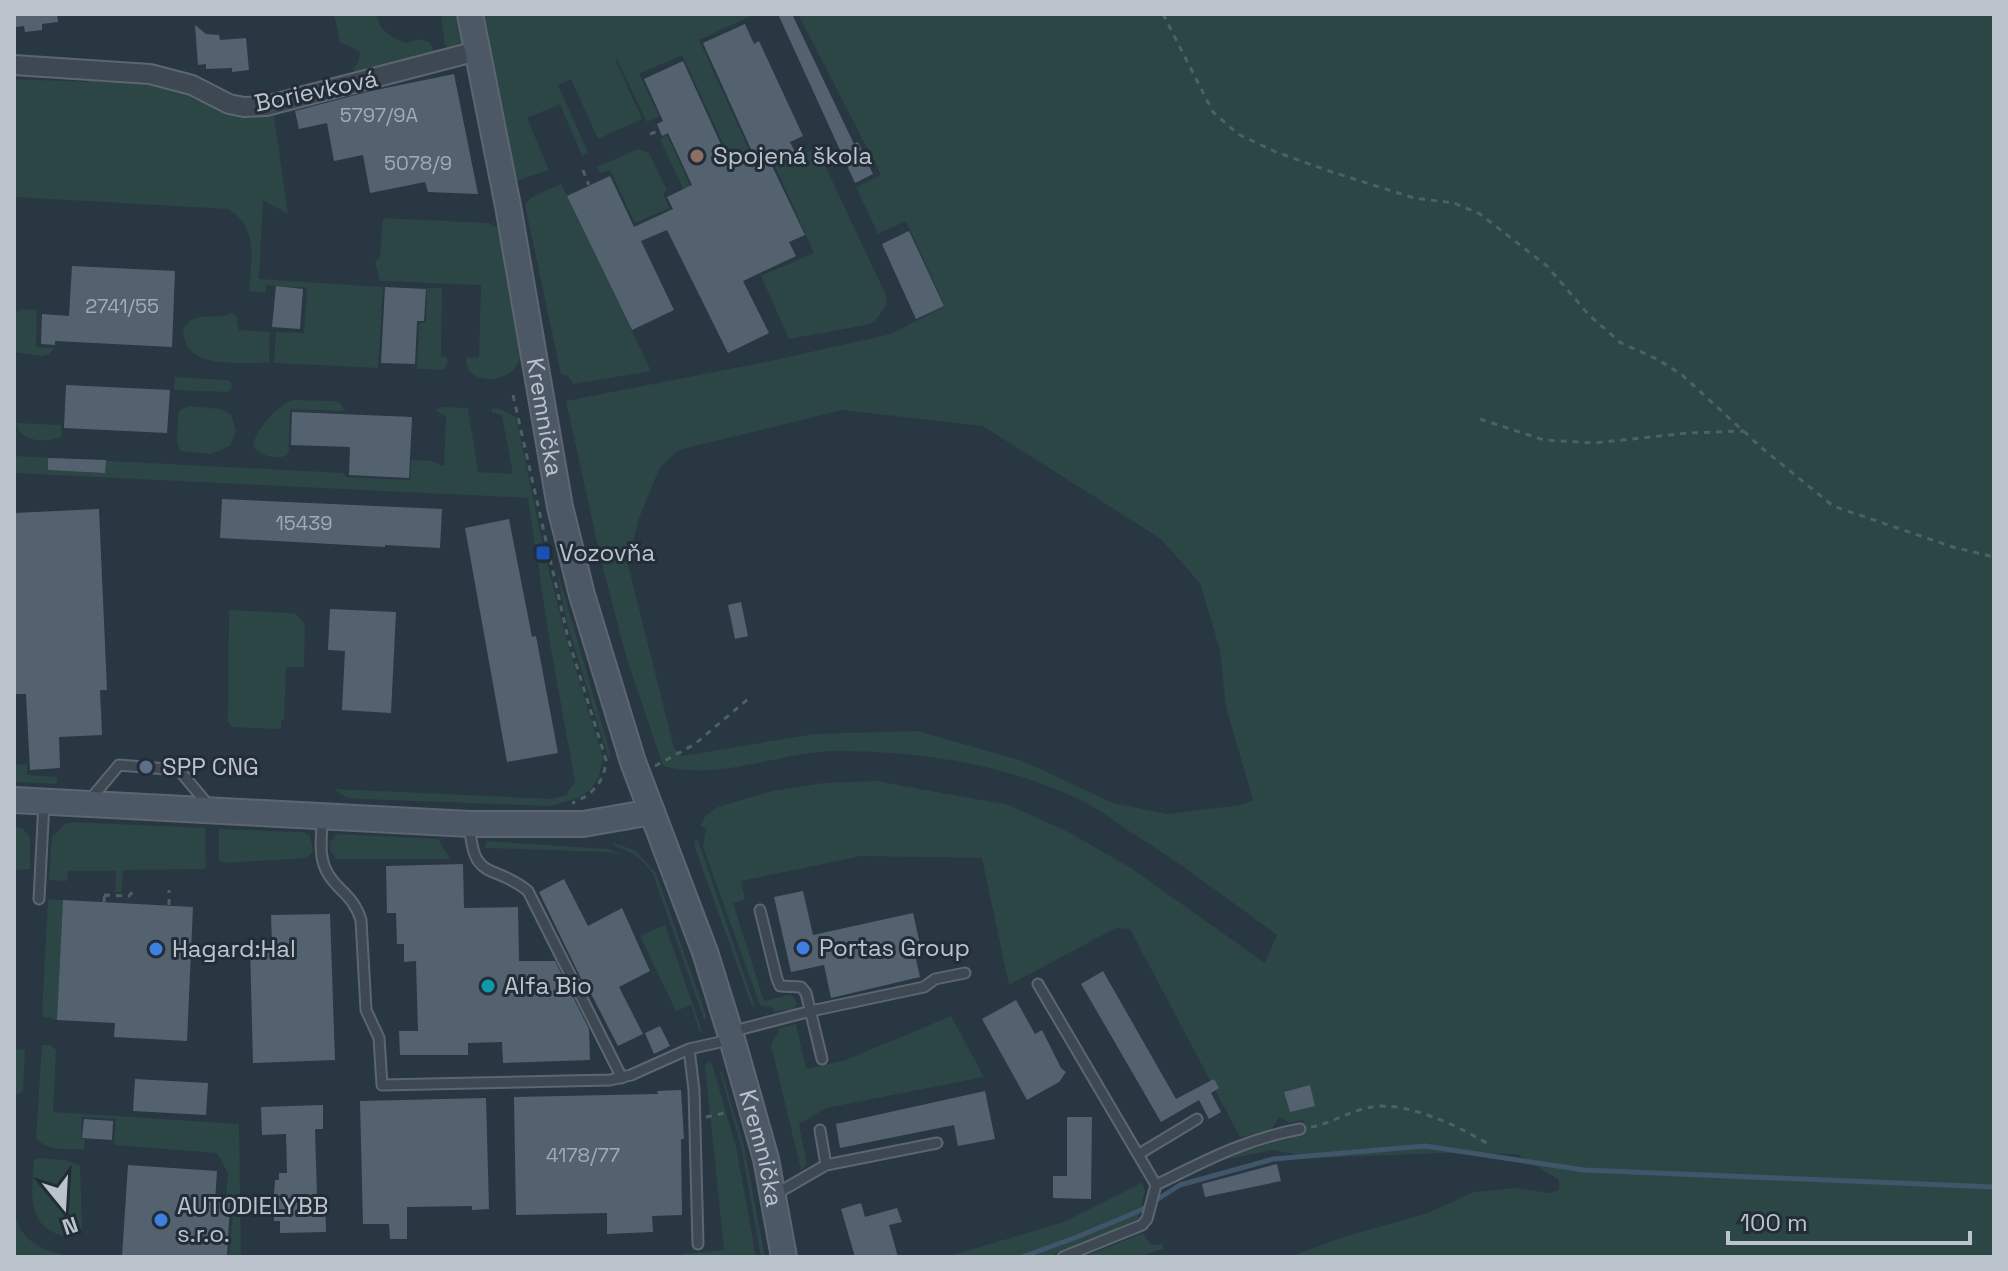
<svg xmlns="http://www.w3.org/2000/svg" width="2008" height="1271" font-family="'Space Grotesk',sans-serif">
<rect width="100%" height="100%" fill="#293743"/>
<path fill="#2c4545" fill-rule="evenodd" d="M334,14H377C378,30 391,37 405,43L421,39L430,43L435,54L356,76L353,69L358,63L360,52L340,42Z
M441,14H458L463,38L459,46L450,49L445,46Z
M484,14H755L699,40L752,156L733,165L682,55L639,74L659,116L647,122L616,58L615,59L642,119L598,139L571,79L558,85L588,153L582,156L560,104L527,118L549,170L516,181Z
M798,14H1994V1257H1290L1343,1237L1425,1214L1474,1192L1515,1188L1550,1193L1559,1190V1180L1517,1154L1441,1153L1316,1158L1273,1150L1223,1160L1241,1152L1305,1133L1303,1120L1290,1123L1279,1117L1271,1130L1240,1137L1130,929L1116,928L1009,985L982,858L861,856L741,881L745,900L733,903L764,1001L788,995L793,996L797,1004L794,1009L775,1012L773,1008L760,1005L703,847L706,828L700,826L706,815L718,807L772,791L824,783L876,781L1009,805L1070,833L1131,868L1265,963L1277,935C1229,900 1182,864 1132,833C1117,823 1102,811 1086,803C1013,765 919,751 838,751C780,751 720,782 663,766L626,656L601,560L566,401L775,360L891,334L945,306L906,221L878,234L856,187L881,175ZM842,410L983,426L1161,539L1200,583L1220,650L1226,707L1253,800L1241,805L1167,814L1113,803L1023,761L917,731L815,734L683,756L674,748L628,565L639,518L660,467L679,450Z
M100,76L154,81L186,90L221,110L239,114L273,109L288,214L263,200L259,279L383,287L378,368L274,363L276,332L304,333L307,288L267,285L265,293L249,291C251,261 259,227 228,209L14,197V79L88,82Z
M667,135L692,189L688,199L660,139Z
M638,149L649,153L667,190L663,193L669,208L635,223L610,170L600,173L597,167Z
M810,151L819,153L886,295L887,304L875,321L866,325L789,339L761,276L814,253L775,166Z
M561,184L567,196L651,371L573,384L568,376L561,374L525,205L532,197Z
M383,218L488,223L500,229L522,355C519,361 516,367 511,372C496,383 466,383 466,358L479,357L481,285L380,281L375,262L380,257Z
M427,288H442L441,357H446L448,361L444,370L417,369L419,323L426,322Z
M22,309L37,310L36,347L54,348L49,354L42,356L14,352V313Z
M232,313L236,316L239,330L270,332L269,363C239,361 186,372 183,331C192,308 214,322 232,313Z
M175,377L227,380L231,382L232,387L228,392L174,390Z
M292,400L335,401L340,403L345,411L290,409L289,450L287,455C276,461 261,455 253,447C254,431 277,406 292,400Z
M189,406L219,409L231,414L236,431L230,446L211,454L181,451L177,443L178,415L180,410Z
M442,407L468,408L478,472L513,474L502,415L492,412V408L500,409L516,417L544,550L539,552L541,564L547,563L568,645L603,758L598,779L590,790L578,798L551,806L360,799L347,798L334,789L551,799L566,795L575,782L550,644L528,498L14,473V456L344,473L345,477L410,480L411,460L432,461L444,466L446,417L435,410Z
M16,423L61,425L62,436C47,444 20,442 16,423Z
M556,567L610,752L609,760L567,623Z
M229,610L290,613L296,614L305,624L304,667H286L284,719L281,720V729L232,727L228,721Z
M27,764V775L58,777L56,784L14,782V765Z
M72,822L205,828L206,864L205,869L123,870L121,892H115L116,871H68L67,881L49,880L52,837L65,824Z
M14,826L22,828L30,837V869L14,870Z
M219,829L303,832L310,835L313,851L307,858L224,863L219,861Z
M337,834L438,839L450,859H336L330,850V842Z
M694,839L698,840L755,1007L752,1006L695,848Z
M487,841L608,849L624,856L609,852L485,848Z
M614,843L636,851L656,873L707,1018L704,1019L653,874C642,859 632,851 614,846Z
M48,899L63,900L57,1020L42,1016Z
M665,925L702,1031L700,1033L691,1005L676,1011L640,936Z
M951,1016L984,1077L826,1108L799,1124L807,1165L801,1170L771,1045L778,1033V1029L796,1024L806,1069L846,1060Z
M42,1045H50L56,1050L53,1112L239,1124L241,1257H229L234,1200L226,1199L228,1173L217,1153L114,1145L116,1119L82,1117L81,1139L85,1140L84,1149C68,1149 47,1152 36,1138Z
M14,1049L25,1050L23,1091L14,1097Z
M709,1061L712,1064L736,1147L756,1257H683V1254L724,1250L705,1065Z
M722,1072L744,1146L765,1257H761L741,1146L720,1073Z
M37,1158L66,1160L80,1166L82,1228L79,1235C69,1238 59,1236 49,1230C26,1215 33,1184 34,1160Z
M1142,1183L1145,1190L1138,1219L1088,1242L1047,1257H946L1064,1222Z
M14,1212C20,1244 48,1253 77,1257H14Z
M1143,1233L1151,1245L1163,1244V1249L1136,1257H1084Z"/>
<g fill="none" stroke-linecap="round" stroke-linejoin="round">
<path stroke="#40566b" stroke-width="5" d="M1022,1257L1077,1237L1139,1211L1180,1185L1273,1159L1425,1146L1584,1170L1994,1187"/>
</g>
<path fill="#546270" d="M15,14H57L58,22L42,24V30L25,32L24,26L16,27Z
M778,14H792L854,144L858,142L873,174L855,183Z
M745,24L754,44L759,41L803,136L790,142L796,154L772,166L805,235L789,242L796,256L743,281L769,333L728,353L667,230L641,241L674,310L632,330L567,196L610,176L634,227L673,209L667,197L692,185L668,133L662,136L657,124L663,121L644,79L683,61L732,169L755,158L703,43Z
M195,25L206,34L219,35L220,40L246,38L249,70L232,72V68L206,69V64L198,65Z
M454,74L478,194L428,192L425,182L370,193L363,155L334,161L327,123L299,129L295,111L371,91Z
M909,231L944,306L916,319L882,244Z
M72,266L175,271L172,347L55,341V345L41,344L42,314L69,316Z
M276,286L303,289L300,329L272,327Z
M385,287L426,289L424,321H417L415,364L381,363Z
M66,385L170,390L167,433L64,428Z
M292,412L412,417L409,478L349,475L350,447L291,445Z
M48,458L106,460L105,473L48,470Z
M222,499L442,509L440,548L385,545V547L220,538Z
M99,509L107,690H100L102,735L59,737L60,768L30,770L26,694H16L14,513Z
M509,519L532,637L536,636L558,753L507,762L465,528Z
M741,602L748,636L735,639L728,605Z
M330,609L396,612L391,713L342,710L345,651L328,650Z
M463,864L464,908L518,907L519,961H555L589,1029L590,1060L503,1063L502,1042L468,1043V1055H400L399,1031H418L416,961L404,962V944H397L396,913H387L386,866Z
M564,879L588,926L622,908L650,971L619,987L643,1034L618,1046L588,988V993L539,892Z
M803,891L813,935L913,913L920,944L913,946L920,977L831,998L824,965L791,972L774,897Z
M63,900L193,907L187,1041L114,1037L115,1023L57,1020Z
M330,914L335,1060L253,1063L250,946L272,945L271,915Z
M1103,971L1176,1099L1214,1079L1219,1088L1211,1093L1221,1112L1209,1119L1199,1100L1161,1122L1081,984Z
M1016,1000L1035,1034L1042,1030L1061,1068L1066,1072L1059,1082L1027,1100L982,1019Z
M660,1026L670,1046L654,1054L645,1033Z
M135,1079L208,1083L206,1115L133,1111Z
M1310,1085L1315,1106L1290,1112L1284,1092Z
M681,1090L684,1139H681L682,1215L652,1216L653,1232L607,1234V1213L516,1215L514,1097L658,1094L657,1091Z
M985,1091L995,1139L958,1146L954,1125L840,1148L836,1124Z
M486,1098L489,1209L472,1210V1206L407,1207V1239H390L389,1224H363L360,1101Z
M323,1105V1129H315L317,1196H325L326,1232L280,1233V1221H274V1197L275,1180H279V1173H287L286,1134L262,1135L261,1107Z
M1067,1117H1092L1091,1199L1053,1198V1176H1067Z
M84,1119L113,1121L112,1140L82,1138Z
M1277,1164L1281,1181L1205,1197L1202,1184Z
M128,1165L217,1171L215,1202L230,1203L227,1257H122Z
M861,1203L865,1217L897,1208L902,1222L889,1225L898,1257H855L841,1209Z"/>
<g fill="none" stroke-linecap="round" stroke-linejoin="round">
<defs>
<path id="lane" d="M88,802L119,765L179,770L210,807
M322,819C322,836 318,856 327,872C337,891 353,894 361,920L366,1010L379,1038L382,1085L610,1080L631,1075L689,1049L729,1040
M470,827C473,883 495,863 528,891L622,1078
M39,899L44,802
M760,910L777,979L780,986L801,987L806,993L822,1059
M1038,984L1156,1185
M730,1032L811,1011L924,987L935,979L965,973
M689,1049L694,1090L698,1244
M820,1130L826,1165
M1139,1154L1197,1119
M774,1195L826,1165L937,1143
M1063,1257L1142,1225L1147,1219L1156,1185C1207,1160 1243,1140 1300,1129"/>
<path id="street" d="M14,65L150,74L192,85L229,104L244,107L266,106L477,51"/>
<g id="secondary">
<path id="s1" d="M470,14L508,206L560,507L582,595L633,762L705,952L732,1039L766,1159L784,1257"/>
<path d="M14,800L470,824H583L652,812"/>
</g>
</defs>
<use href="#lane" stroke="#5c6670" stroke-width="13"/>
<use href="#street" stroke="#5c6670" stroke-width="22"/>
<use href="#secondary" stroke="#5c6670" stroke-width="28"/>
<path stroke="#4c6262" stroke-width="3" stroke-dasharray="6 6" stroke-linecap="butt" d="M1163,14L1213,112L1238,134L1276,152L1329,171L1414,198L1454,203L1480,214L1547,266L1589,315L1621,343L1657,359L1682,375L1763,449L1833,506L1953,547L1994,557
M650,134L660,130
M583,170L589,185
M513,395L568,638L606,760C605,781 592,796 572,803
M1480,419L1544,440L1594,443L1688,433L1744,431
M655,766L695,744L748,699
M104,895L129,896L134,890
M104,902L105,890
M169,905V890
M706,1117L729,1112
M1311,1127C1333,1123 1351,1110 1372,1107C1406,1101 1462,1127 1491,1146"/>
<use href="#lane" stroke="#3d4853" stroke-width="9"/>
<use href="#street" stroke="#3d4853" stroke-width="18"/>
<use href="#secondary" stroke="#4c5866" stroke-width="24"/>
</g>
<circle fill="#8d6e63" stroke="#222d38" stroke-width="3" cx="697" cy="156" r="8"/>
<rect fill="#1a4fb4" stroke="#222d38" stroke-width="3" x="535" y="545" width="16" height="16" rx="4"/>
<circle fill="#5c6f8a" stroke="#222d38" stroke-width="3" cx="146" cy="767" r="8"/>
<g fill="#3f7fe0" stroke="#222d38" stroke-width="3">
<circle cx="803" cy="948" r="8"/>
<circle cx="156" cy="949" r="8"/>
<circle cx="161" cy="1220" r="8"/>
</g>
<circle fill="#0f9aa8" stroke="#222d38" stroke-width="3" cx="488" cy="986" r="8"/>
<g text-anchor="middle" stroke-width="6" stroke-linejoin="round" paint-order="stroke">
<g font-size="20" fill="#a1abb5">
<text x="379" y="122">5797/9A</text>
<text x="418" y="170">5078/9</text>
<text x="122" y="313">2741/55</text>
<text x="304" y="530">15439</text>
<text x="583" y="1162">4178/77</text>
</g>
<g font-size="24" fill="#bbc3cc" stroke="#222d38">
<text transform="translate(316 91) rotate(-12)" y="8">Borievková</text>
<text dy="8" stroke="none"><textPath href="#s1" startOffset="410">Kremnička</textPath></text>
<text dy="8" stroke="none"><textPath href="#s1" startOffset="1174">Kremnička</textPath></text>
</g>
<g font-size="24" fill="#bbc3cc" stroke="#222d38" text-anchor="start">
<text x="713" y="164">Spojená škola</text>
<text x="559" y="561">Vozovňa</text>
<text x="162" y="775">SPP CNG</text>
<text x="819" y="956">Portas Group</text>
<text x="172" y="957">Hagard:Hal</text>
<text x="504" y="994">Alfa Bio</text>
<text x="177" y="1214">AUTODIELYBB<tspan x="177" dy="28">s.r.o.</tspan></text>
</g>
</g>
<rect width="2008" height="1271" fill="none" stroke="#bbc3cc" stroke-width="32"/>
<g transform="translate(64 1207) rotate(162)" stroke="#222d38" stroke-width="6" paint-order="stroke">
<path d="M0-6L14 30L0 20L-14 30Z" fill="#bbc3cc"/>
<text y="-12" font-size="22" font-weight="bold" text-anchor="middle" fill="#bbc3cc">N</text>
</g>
<path d="M1728 1231v12h242v-12" fill="none" stroke="#bbc3cc" stroke-width="4"/>
<text x="1740" y="1231" font-size="24" fill="#bbc3cc" stroke="#222d38" stroke-width="6" paint-order="stroke">100 m</text>
</svg>
